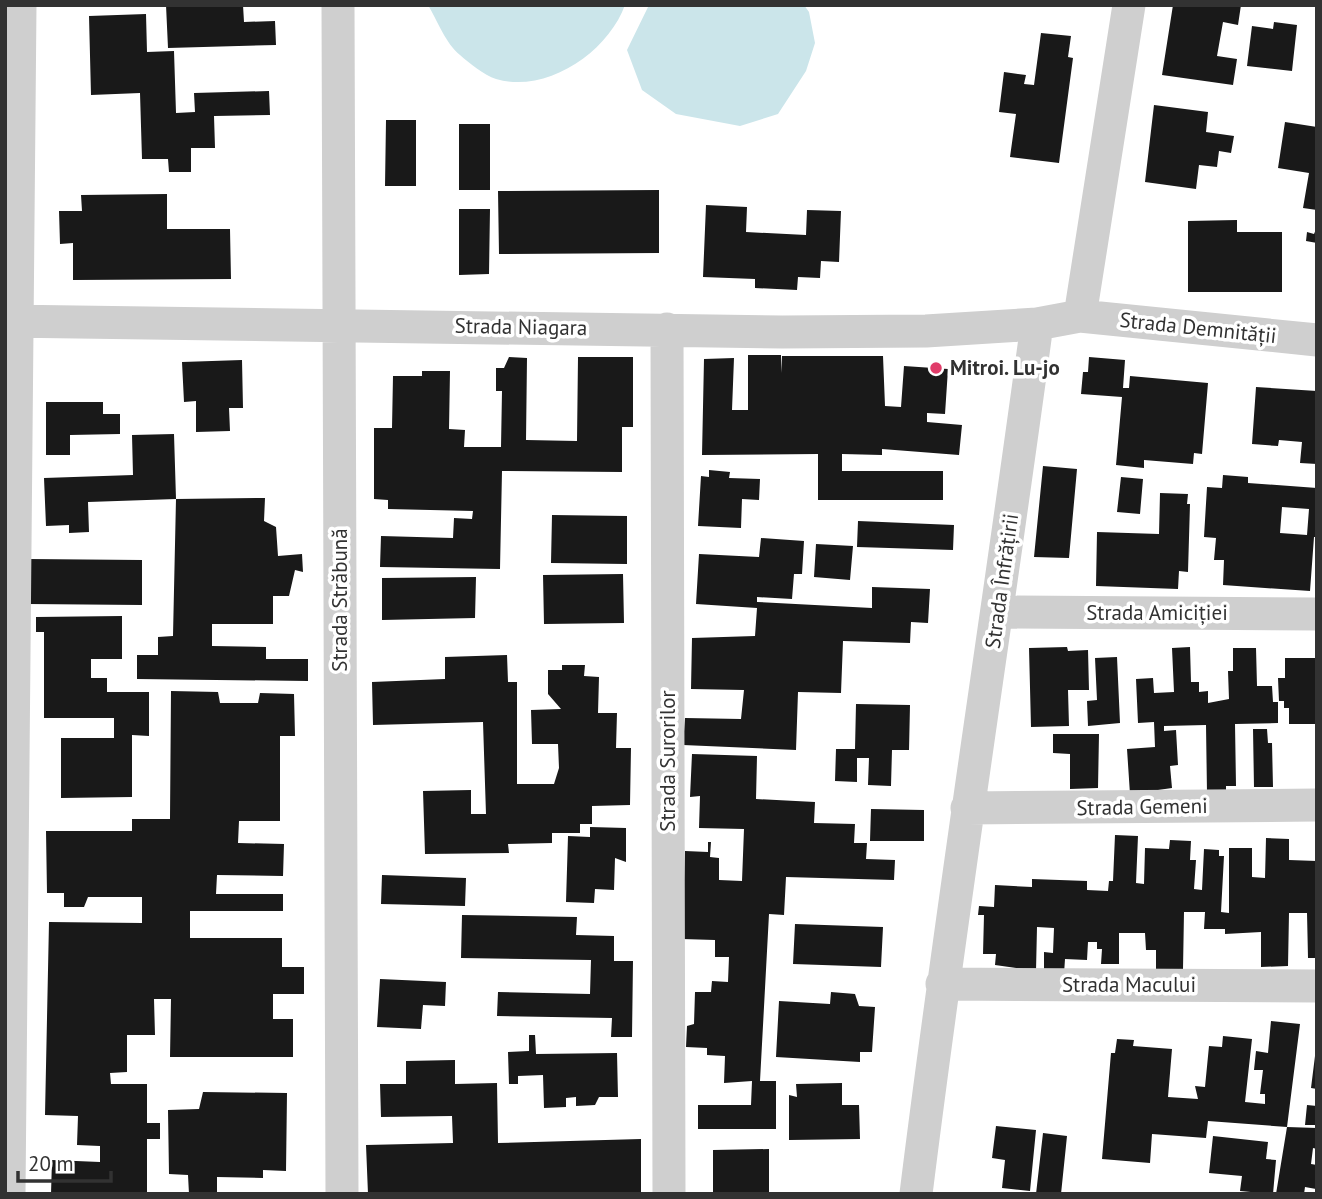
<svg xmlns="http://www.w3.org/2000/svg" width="1322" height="1199" font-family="'PT Sans',sans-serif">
<rect width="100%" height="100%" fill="#fff"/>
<path fill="#cbe5ea" d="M428,5H625C608,52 547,94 496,79C484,75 469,63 460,55C446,44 437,20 428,5Z
M649,5H804L809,12L815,43L806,71L778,114L740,126L676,114L642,90L627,50Z"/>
<path fill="#191919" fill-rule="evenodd" d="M166,5H243L244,22L275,21L276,45L168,48Z
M1173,5H1241L1238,25L1223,22L1217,56L1237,59L1233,85L1162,75Z
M146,14L147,52L174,51L176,113L195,112L194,93L269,91L270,115L214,116L215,148H191V172H169L168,159H142L140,93L91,95L89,16Z
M1274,22L1297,25L1292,71L1247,66L1252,26L1273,29Z
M1041,33L1071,36L1068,57L1073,58L1059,163L1010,157L1016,114L999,112L1004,72L1026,75L1024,84L1034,85Z
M1154,105L1208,112L1206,132L1234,136L1231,153L1219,151L1217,167L1199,165L1196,189L1145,182Z
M386,120H416V186H385Z
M1285,122L1317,127V210L1303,208L1309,173L1278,168Z
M459,124H490V190H459Z
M659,190V253L499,254L498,191Z
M167,194V229H230L231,279L73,280V243L60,244L59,211H82L81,195Z
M706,205L747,207L746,232L806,235L807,210L841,211L839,262L821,261L820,278L798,277L797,290L755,288V279L703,277Z
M459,209H490L489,274L459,275Z
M1237,220V232H1282V292H1188V221Z
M1317,227V243L1306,241L1307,232L1314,234Z
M748,355H781V373L782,356H883L885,406L901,407L904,366L948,369L945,414L927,413V422L962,425L959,455L882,449V455L842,454V471H943V500H818V454L702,455L704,359L734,358L732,410H748Z
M509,357L527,358L526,440L577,441L578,357H633V427H622V472L502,471L500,569L380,567L381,536L453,538L454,518L472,519L473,511L388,509V500L374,499V428H392L393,376H422V371H450L449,429L465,430L464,447H501L502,391H496V368H504Z
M1089,357L1125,360L1123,388H1129L1130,376L1208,383L1202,454L1194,453L1193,464L1144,460V468L1116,465L1122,397L1081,394L1083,372H1088Z
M242,360L243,408H229L230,431L196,432V401L184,402L182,362Z
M1256,387L1317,391V464L1300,463L1302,442L1279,440L1278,446L1252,444Z
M46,402H103V414H120V434L70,435V455H46Z
M174,434L176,499L88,502L89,532L69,533V525L46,526L44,478L133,475L132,435Z
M1043,466L1077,469L1069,558L1034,557Z
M709,470L730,472L729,478L760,479L759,500L742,499L741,528L698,526L701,476L709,477Z
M1223,475L1248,477V483L1317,488V537H1314L1310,591L1223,585L1224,560H1214L1216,538L1204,537L1207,487L1222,488ZM1282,507L1309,509L1307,535L1280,533Z
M1121,477L1143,479L1140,514L1117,512Z
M1160,493L1188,494L1187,504H1190L1188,572L1179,571L1178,589L1096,586L1097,532L1159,534Z
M265,498L264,521L276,527L278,556L302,554L303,572L295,570L289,596H273V624H212V646L266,647V659H308V681L137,679V655H158V637L173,636L176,499Z
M552,515L627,516V564L551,563Z
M858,521L954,525L953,550L857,547Z
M761,538L804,541L802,574H794L792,599L757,597V602L872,608V587L930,589L928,623L911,622L910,643L843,641L841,693L798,692L796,750L683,745L685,718L741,719L744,690L691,689L692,638L755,636L757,608L696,604L699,554L759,557Z
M816,544L853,546L850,580L814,577Z
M28,559L142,560V605L28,604Z
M623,574L624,623L544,624L543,575Z
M476,577L475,618L382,620V578Z
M122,616V659H91V678H107V692H149V736L132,735V797L61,798V738H114V718H44V632H36V617Z
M1067,647L1068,651L1088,650L1089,690H1068L1069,726L1031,727L1029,648Z
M1190,647L1191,682H1199V692L1208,691V703L1229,699L1228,671H1233V648H1256L1257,686H1272L1273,702H1278V723L1235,724L1236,786H1226V793H1207L1206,725L1164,726V731L1176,730L1178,765L1170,766L1172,788L1130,794L1127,749L1155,747L1154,722L1138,723L1136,679L1153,678L1154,693L1174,692L1172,648Z
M507,655L508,682H517V784H554L559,768L558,744H532L531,710L561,709L548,694V670H562V665H585L584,676L599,677L598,713H617L616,748H631L630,805L592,806V824H580V833H552V843L508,844L509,853L425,854L423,791L471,790V814H486L483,722L373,725L372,682L445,679V657Z
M1117,657L1120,723L1088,726L1087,701L1097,700L1095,658Z
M1285,658H1317V724H1289V708H1284V701H1279L1278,678H1285Z
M171,691L218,692L220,703H258L260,693L294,694L295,736H280V821H239L238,843L284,844L283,876L217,875L216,894H283V911H190V938H282V967H304V994H273V1019H293V1057H170L171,999H154L155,1035H127V1072L110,1073L111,1084H147V1123H160V1139H147V1194H51L52,1160L100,1162V1146L77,1145L78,1116L45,1115L49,922L142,923V897H88L84,907H64V893H47L46,831H132V819H170Z
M856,704L910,705L909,750H892L891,786L868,785L869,758H857V782L835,781L836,749H855Z
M1253,729H1267L1268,743H1272L1273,787H1254Z
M1053,734H1099L1098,788L1070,789V754L1053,753Z
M692,754L757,756L756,799L815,802L814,823L855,824L854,843H867L866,859L895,860L894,880L786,877L784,915L769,914L760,1081H776V1129H698V1105H751L752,1081L724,1083L725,1056L707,1055V1048L686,1047L687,1026L694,1024L695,992H711L712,981L728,982L729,957H715V940L682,939L685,851L708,852V842H711L710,857L719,858V880L742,881L744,829L699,828L700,796L690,797Z
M871,809L924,810V841H870Z
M590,827L626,828V862L615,858L614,890L595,889L594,903L566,902L568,836L590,837Z
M1115,835L1138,836L1136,883L1144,884L1145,848L1169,849L1170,840L1191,841L1190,860H1196L1194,889L1202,890L1204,849L1219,850V856H1224L1221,912L1229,913V848H1252V877L1265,878L1266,838L1289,839V860L1317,861V958H1308L1307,913H1289L1288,966L1261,967V932L1225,934V929H1204L1205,912H1184L1183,969H1156V950H1146L1145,933H1119V964H1101L1102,949H1097V942H1088L1087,960L1065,959L1064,974L1044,973V952L1053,953L1054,928L1037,927L1036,971L995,965L996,954H983L984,915H978L979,906L994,907L995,885L1032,887V879L1087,881V890L1108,891L1109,881H1113Z
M382,875L466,878L465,906L381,904Z
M462,915L577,917L576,935L614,936V961H633L632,1037H611L612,1018L497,1016L498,992L590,994L591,960L461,958Z
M795,924L883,927L881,967L793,964Z
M380,979L446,982L445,1006L423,1005L421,1029L377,1027Z
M831,992L855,994L859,1006L875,1007L872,1052H860V1062L776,1057L779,1001L830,1004Z
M1271,1021L1300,1024L1287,1127L1208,1121L1206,1138L1152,1134L1150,1163L1102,1159L1111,1053H1115L1117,1039L1134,1040L1133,1046L1172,1049L1168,1097L1198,1099L1195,1086L1205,1087L1209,1046L1222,1047L1223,1036L1252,1039L1245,1102L1265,1104V1094H1260L1263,1070H1254L1256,1051L1268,1053Z
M529,1035H535L536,1054L617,1053L618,1097H599L595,1105L576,1106V1097L566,1098V1107L544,1108L543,1075L518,1076V1084H509L508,1052L529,1051Z
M1315,1056H1317V1089L1311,1088Z
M455,1060V1084L497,1083L498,1143L641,1139V1194H368L366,1145L453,1143L452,1116L381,1117L380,1084H406V1061Z
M842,1083V1105H859L860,1139L789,1140V1095L797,1097L796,1084Z
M203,1092L287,1093L286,1171L263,1170V1178L217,1177V1194H189L188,1175L169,1174L168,1110L199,1109Z
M1307,1105L1317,1106V1125H1305Z
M996,1126L1036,1130L1030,1191L1002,1188L1005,1160L992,1158Z
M1287,1127L1317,1128V1149L1313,1148L1311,1164L1317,1165L1316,1189L1305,1187L1304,1194H1276Z
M1043,1133L1067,1136L1061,1194H1036Z
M1213,1136L1268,1142L1266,1159L1276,1160L1273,1194L1240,1191L1242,1176L1209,1173Z
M769,1149V1194H713V1150Z"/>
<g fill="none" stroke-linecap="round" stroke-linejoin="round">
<path stroke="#cfcfcf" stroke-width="33" d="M338,5L342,1194
M1080,316L1317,340
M5,321L782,332L926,331L1037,324
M667,329L669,1194
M998,612L1317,614
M967,808L1317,805
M942,984L1317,986
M9,1194L20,5
M916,1194C952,903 998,614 1037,324L1080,316L1129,5"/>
</g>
<circle fill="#e03c69" stroke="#fff" stroke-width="2.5" cx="936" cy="368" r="7"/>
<g text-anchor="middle" stroke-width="7" stroke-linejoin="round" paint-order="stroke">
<g font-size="21" fill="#323232" stroke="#fff">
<text transform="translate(521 327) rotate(1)" y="7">Strada Niagara</text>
<text transform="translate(1198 328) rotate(6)" y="7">Strada Demnității</text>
<text transform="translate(1002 581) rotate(-82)" y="7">Strada Înfrățirii</text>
<text transform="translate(340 600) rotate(-90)" y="7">Strada Străbună</text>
<text x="1157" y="620">Strada Amiciției</text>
<text transform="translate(668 761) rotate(-90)" y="7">Strada Surorilor</text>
<text transform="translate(1142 807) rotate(-1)" y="7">Strada Gemeni</text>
<text x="1129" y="992">Strada Macului</text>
</g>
<g font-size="21" font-weight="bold" fill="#323232" stroke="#fff" text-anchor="start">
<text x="950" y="375">Mitroi. Lu-jo</text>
</g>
</g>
<rect width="1322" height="1199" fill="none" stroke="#323232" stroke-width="14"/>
<path d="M18 1171v10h93v-10" fill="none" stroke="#323232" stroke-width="3.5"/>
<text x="28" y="1171" font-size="21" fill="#323232" stroke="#ffffff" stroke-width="5" paint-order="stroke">20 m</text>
</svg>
